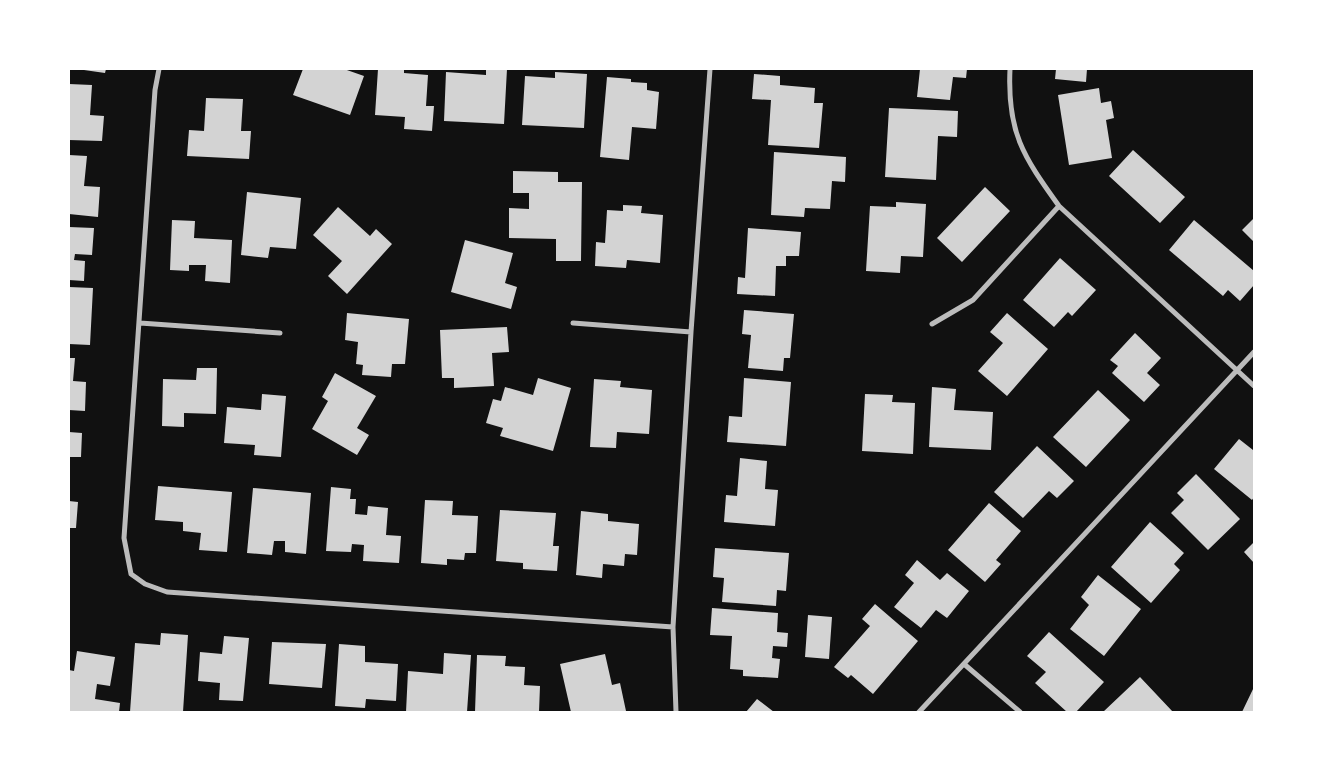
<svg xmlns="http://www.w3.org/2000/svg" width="1323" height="781" font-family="'Fira Sans',sans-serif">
<rect width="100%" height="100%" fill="#111"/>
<path fill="#d3d3d3" d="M77,69H106L105,73Z
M303,69H344L364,76L350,115L293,95Z
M378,69H404V73L428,75L426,106H434L432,131L404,129L405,117L375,115Z
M486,69H507L504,124L444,121L446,72L486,75Z
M920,69H967L966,78L953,77L950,100L917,97Z
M1056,69H1087L1086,82L1055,79Z
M555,72L587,74L584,128L522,125L525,76L555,78Z
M754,74L780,76V85L815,88L814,103H823L819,148L768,145L771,100L752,99Z
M607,77L631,79V82L647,83V90L659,92L656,129L632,127L629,160L600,157Z
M69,84L92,85L90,115L104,116L102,141L69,140Z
M1099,88L1101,103L1111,101L1114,118L1106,120L1112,158L1069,165L1058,95Z
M206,98L243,99L241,131H251L249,159L187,156L189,130L204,131Z
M889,108L958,111L957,137L938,136L936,180L885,177Z
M1133,150L1185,197L1160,223L1109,176Z
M774,152L846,157L845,182L832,181L830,209L805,208L804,217L771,215Z
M69,155L87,156L84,186L100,187L98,217L69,214Z
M513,171L558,172V182H582L581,261H556V239L509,238V208L529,209V193H513Z
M985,187L1010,211L962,262L937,238Z
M247,192L301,198L296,249L270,247L268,258L241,255Z
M896,202L926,204L923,257L901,256L900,273L866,271L870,206L896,207Z
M623,205L642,206L641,213L663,215L660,263L627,260L626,268L595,266L596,242L605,243L607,210L623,211Z
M338,207L370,236L376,229L392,244L347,294L328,276L342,261L313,235Z
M1254,218V242L1242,230Z
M172,220L195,221L194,238L232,240L230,283L205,281L206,265H189V271L170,270Z
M1194,220L1254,271V285L1240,301L1228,290L1223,296L1169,250Z
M69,227L94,228L92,255L75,254L74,260L85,261L84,281L69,280Z
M748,228L801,232L799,256H786V266H776L775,296L737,294L738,277L745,278Z
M465,240L513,253L505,283L517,287L511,309L451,292Z
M1060,258L1096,290L1072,316L1068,312L1054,327L1023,300Z
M69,287L93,288L90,345L69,344Z
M744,310L794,314L790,358H784L783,371L748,368L751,335L742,334Z
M347,313L409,319L405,364H392L391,377L362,375L363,365L356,364L358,342L345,340Z
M1007,313L1048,349L1007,396L978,371L1003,343L990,332Z
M507,327L509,352L492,353L494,386L454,388V378H442L440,330Z
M1135,333L1161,358L1147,373L1160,385L1144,402L1112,373L1118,366L1110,360Z
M69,358H75L73,381L86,382L85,411L69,410Z
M197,368H217L216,414L184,413V427L162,426L163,379L196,380Z
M335,373L376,396L357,428L369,435L357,455L312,429L328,401L322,397Z
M538,378L571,388L553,451L500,436L503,428L486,423L493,399L501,401L505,387L533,395Z
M744,378L791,382L786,446L727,442L729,416L742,417Z
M594,379L621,381L620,387L652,390L649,434L617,432L616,448L590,447Z
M932,387L956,389L954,410L993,412L991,450L929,447Z
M1098,390L1130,420L1086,467L1053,437Z
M262,394L286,396L281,457L254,455L255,445L224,443L227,407L261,410Z
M865,394L893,395L892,402L915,403L913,454L862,451Z
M69,432L82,433L81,457H69Z
M1239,439L1253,450L1254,448V497L1252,500L1214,469Z
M1037,446L1074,481L1057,498L1049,491L1023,518L994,492Z
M740,458L767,461L765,489L778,490L775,526L724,522L726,495L737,496Z
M1196,474L1240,519L1208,550L1171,513L1184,500L1177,493Z
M158,486L232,492L227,552L199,550L201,533L183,531V522L155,520Z
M331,487L351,489L350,499H356L355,514L367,515L368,506L388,508L386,535L401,536L399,563L363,561L364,545L352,544L351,552L326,551Z
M253,488L311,493L306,554L285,552V541H274L272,555L247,553Z
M425,500L453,501L452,515L478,516L476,553H465L464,560L447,559V565L421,563Z
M69,501L78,502L76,528H69Z
M989,503L1021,531L996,560L1001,564L985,582L948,550Z
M500,510L556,513L553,546H559L557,571L523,569V563L496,561Z
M581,511L608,514V521L639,524L637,555L625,554L624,566L603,564L602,578L576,575Z
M1150,522L1184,553L1174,564L1180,570L1151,603L1111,567Z
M1254,542V563L1244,552Z
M715,548L789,553L786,591L777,590L776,606L722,602L724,578L713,577Z
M917,560L940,580L947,573L969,591L947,618L936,610L921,628L894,607L914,583L905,575Z
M1098,575L1141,609L1104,656L1070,629L1089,605L1081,597Z
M875,604L918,641L873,694L851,675L848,678L834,667L870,626L862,619Z
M712,608L778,613L777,632L788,633L787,647L773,646L772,658L780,659L778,678L743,676V670L730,669L732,636L710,635Z
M808,615L832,617L829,659L805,657Z
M1049,632L1104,682L1076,712H1067L1035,683L1046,672L1027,656Z
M161,633L188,635L183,712H130L135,643L160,645Z
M224,636L249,638L243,701L219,700L220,683L198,681L200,652L222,654Z
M272,642L326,644L322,688L269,684Z
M339,644L365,646V662L398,664L396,701L366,699L365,708L335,706Z
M77,651L115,657L110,686L97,684L95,699L120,703L119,712H69V670L74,671Z
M444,653L471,655L467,712H406L408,671L443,674Z
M605,654L612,685L620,683L626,711L571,712L560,664Z
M477,655L506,656L505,666L525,667L524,685L540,686L539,712H475Z
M1140,677L1173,712H1103Z
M1254,687V712H1242Z
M757,699L774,712H746Z"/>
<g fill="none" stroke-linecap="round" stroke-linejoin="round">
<path stroke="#bcbcbc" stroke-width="5" d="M159,69L155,90L124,538L131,574L145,584L167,592L673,627
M1010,69C1007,132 1023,156 1059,206L1254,386
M140,323L280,333
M573,323L691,332
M932,324L973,300L1059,206
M964,664L1020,712
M676,712L673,627L691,332L710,69
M919,712L1254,352"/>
</g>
<rect width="1323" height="781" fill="none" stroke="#ffffff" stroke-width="140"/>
</svg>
